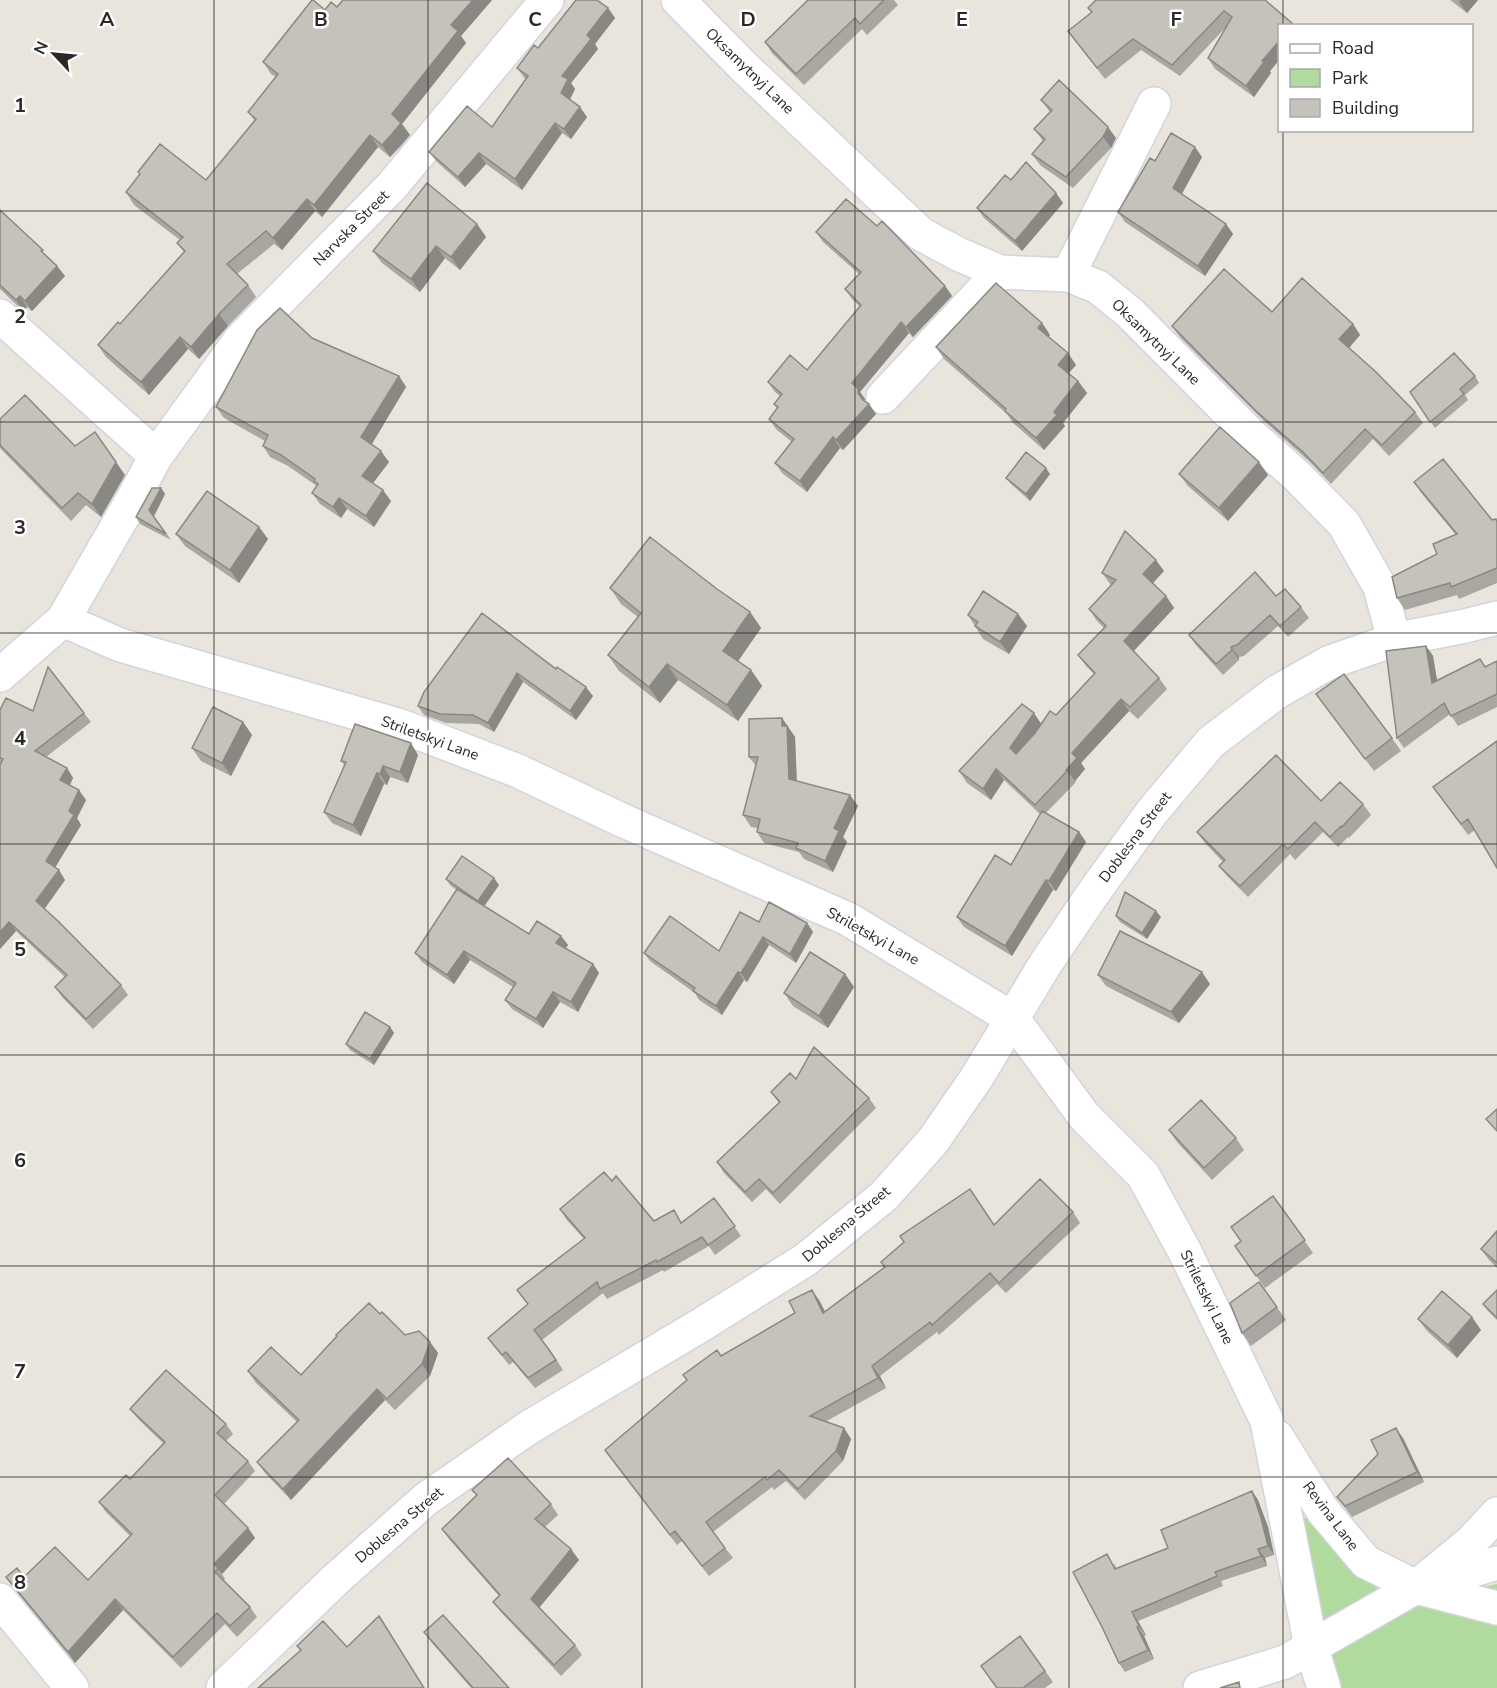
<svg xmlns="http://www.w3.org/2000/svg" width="1497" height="1688" font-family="'Nunito Sans',sans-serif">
<rect width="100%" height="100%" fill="#e9e4dc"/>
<path fill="#b1da9f" d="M1314,1513L1415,1602L1497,1584V1688H1341L1313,1619L1295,1523Z"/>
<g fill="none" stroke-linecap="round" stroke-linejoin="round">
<defs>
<path id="minor" d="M678,0L745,68L921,234L958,254L1000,272L1068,275L1098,287L1130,313L1251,435L1298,477L1344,524L1380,587L1394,640
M1068,275L1154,104
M0,316L156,456
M883,397L1000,272
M63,620L120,645L398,725L518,771L626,822L848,919L1013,1019L1084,1116L1143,1175L1184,1250L1267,1421L1311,1646L1324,1688
M0,675L63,620L134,497L156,456L241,339L391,187L547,0
M1277,1437L1323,1511L1366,1562L1416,1587L1471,1542L1497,1514
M1416,1587L1497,1608
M0,1600L72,1688
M223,1688L335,1580L426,1499L528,1428L701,1325L805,1260L884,1196L933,1141L977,1077L1046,963L1092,895L1152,812L1211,742L1277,692L1330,662L1394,640L1465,626L1497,618
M1200,1688L1285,1662L1416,1587L1497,1563"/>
</defs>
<use href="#minor" stroke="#d2d4e0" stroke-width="36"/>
<use href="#minor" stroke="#fff" stroke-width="33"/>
</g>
<path fill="#a9a7a1" d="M343,0H492L461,36L466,43L402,124L410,135L401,146L390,157L378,147L322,217L315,211L282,250L274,244L237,274L248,285L256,297L228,326L199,359L188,349L149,395L106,357L98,345L120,324L184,252L177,243L180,240L134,205L126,192L140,175L138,172L206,180L255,121L248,112L276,77L271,74L263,62L325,10L337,7Z
M806,0H894L898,5L867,35L862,29L804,85L772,53L765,42L807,1Z
M1265,0L1280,26V59L1270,71L1271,73L1254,97L1215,69L1208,58L1226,27L1180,76L1141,50L1105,79L1068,31L1092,12Z
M1450,0H1478L1467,13Z
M608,8L615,18L595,44L598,49L571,83L575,89L570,99L587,117L571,139L562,133L522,190L486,164L465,187L437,162L429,152L492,127L526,80L517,68L538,48Z
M1041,100L1116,138L1111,148L1073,188L1040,165L1032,154L1043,141L1034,129L1050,112Z
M1202,157L1182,194L1226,224L1233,234L1205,276L1125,222L1118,212L1155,161Z
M1011,180L1056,193L1063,203L1022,251L984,218L977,208Z
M0,210L57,266L65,276L32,311L27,307L23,311L0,289Z
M477,224L486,237L460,270L445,258L420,292L382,263L373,251Z
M877,226L945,286L952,296L913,337L909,333L860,392L865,399V401L869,404L876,414L843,450L840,448L807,492L782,473L775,463L792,442L776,429L769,419L777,409L774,404L780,396L775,392L768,382L807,370L860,307L852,299L845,289L859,274L823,242L816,232Z
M1272,312L1353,324L1360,335L1349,348L1415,412L1423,423L1389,456L1373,439L1331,484L1311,463L1264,421L1180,337L1172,326Z
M1042,323L1050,335L1049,337L1076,365L1069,373L1078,381L1087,393L1063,423L1065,426L1044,450L1013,423L1007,414L944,359L936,347Z
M312,338L399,376L406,387L371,444L389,462L373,483L391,501L374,527L347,509L341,518L320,504L312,493L317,486L288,466L270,457L263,446L265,441L224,418L216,407Z
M1475,376L1479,383L1465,395L1468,400L1435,428L1410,392Z
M0,419L75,446L125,475L101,517L86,505L71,521L0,448Z
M1050,474L1030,501L1011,484L1006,478Z
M1179,474L1268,475L1228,521L1188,486Z
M1414,482L1492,520H1497V583L1459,599L1457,595L1405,610L1397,598L1456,535L1422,494Z
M161,488L165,494L154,516L171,540L140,524L136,517Z
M259,527L268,539L239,583L185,546L176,534Z
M1164,571L1153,583L1166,596L1174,608L1133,651L1159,678L1167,689L1138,719L1129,711L1081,763L1085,769L1075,781L1076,782L1046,813L1079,832L1086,842L1056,891L1053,890L1012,956L964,927L957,917L1011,865L1040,814L1004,780L991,800L967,783L959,771L1056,715L1094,674L1086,666L1078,655L1104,628L1097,621L1089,609L1111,585L1102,573Z
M610,588L717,589L750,612L761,628L738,661L751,670L762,686L738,721L678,680L660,703L619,671L608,655L638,617L621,604Z
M1276,596L1301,607L1309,618L1288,637L1278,626L1244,656L1239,657V660L1223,675L1196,645L1189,635Z
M482,613L593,696L576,720L523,682L494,732L479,724L446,723L424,715L418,706Z
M1018,614L1027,626L1009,654L983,639L968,615Z
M1426,646L1433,656L1437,680L1480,659L1485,667L1497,661V707L1458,726L1450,714L1404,748L1397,738Z
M1316,694L1392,738L1401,751L1374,771Z
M0,710L84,713L91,722L46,757L67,768L73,778L70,785L86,800L77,818L81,825L55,867L65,880L44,909L121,985L128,995L93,1029L62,997L55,987L65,977L16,931L0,949Z
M782,718L795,737L797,781L858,806L843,837L847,842L833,872L804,859L799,852L764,843L757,832V828L751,827L743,815L756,766L749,757Z
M243,722L252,735L231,776L201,761L192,748Z
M1497,741L1475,830L1468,835L1433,787Z
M418,755L408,783L390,777L387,785L384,784L361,836L332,823L324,812L345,766L341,761Z
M1321,801L1363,804L1371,815L1349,838L1348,837L1338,847L1323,832L1295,860L1290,854L1248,897L1227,876L1219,866L1223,862L1205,843L1197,832Z
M446,879L499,885L484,906L529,934L561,936L568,945L566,948L593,964L599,973L578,1012L560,1002L543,1028L512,1009L505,1000L513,987L470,960L454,984L422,962L415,953L457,890L451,886Z
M1116,916L1161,917L1147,939L1120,922Z
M759,922L807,923L813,932L796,963L769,945L747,982L744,980L722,1015L699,1000L695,993L650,961L644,953L719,951Z
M845,974L854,987L828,1028L793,1006L784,993Z
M1098,975L1210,984L1179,1023L1106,986Z
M390,1027L394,1033L374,1065L350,1050L346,1044Z
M796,1079L869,1098L876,1108L780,1204L766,1189L752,1202L724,1173L717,1162L779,1103L771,1092Z
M1169,1130L1236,1138L1244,1150L1212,1180L1177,1142Z
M612,1181L654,1221L682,1222L714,1198L741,1236L715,1255L709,1246L664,1272L663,1270L607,1299L603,1293L542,1340L554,1356L563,1370L535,1388L513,1362L509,1365L488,1338L528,1305L584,1239L566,1219L560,1209Z
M1273,1196L1313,1253L1265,1288L1235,1246L1241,1241Z
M1073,1212L1080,1223L1006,1293L997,1284L939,1335L937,1332L880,1376L886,1388L825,1422L844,1428L851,1439L843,1461L805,1500L786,1481L774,1490L772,1487L713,1532L733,1558L709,1576L682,1541L677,1545L605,1450L721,1356L819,1300L825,1312L885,1268L881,1262L994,1225Z
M1497,1231V1268L1489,1260L1481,1249Z
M1259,1282L1286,1320L1251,1346L1242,1333Z
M1497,1290V1320L1487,1310L1483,1304Z
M380,1314L405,1335L430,1342L438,1353L430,1376L395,1410L385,1400L291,1500L265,1473L257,1462L297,1422L256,1383L248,1371L301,1375Z
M1418,1319L1481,1330L1457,1358L1427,1331Z
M130,1409L226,1424L233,1434L226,1441L248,1461L255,1471L224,1504L248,1528L255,1538L222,1574L225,1579L223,1581L250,1607L257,1617L237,1637L225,1624L181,1668L123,1610L75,1663L13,1587L6,1577H24L88,1580L130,1536L106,1512L99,1502L130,1479L163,1443L138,1419Z
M1403,1438L1424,1482L1352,1517L1337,1497Z
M472,1490L551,1504L558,1515L545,1527L579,1560L539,1608L575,1645L582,1655L561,1676L501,1612L493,1602L499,1596L449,1539L442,1529L476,1495Z
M1252,1491L1258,1500L1268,1527L1274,1555L1265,1558L1267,1566L1221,1581L1223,1586L1138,1621L1146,1635L1144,1636L1154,1659L1125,1672L1119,1663L1114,1563L1117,1569L1168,1548Z
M424,1632L509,1688H471L432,1643Z
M1020,1636L1053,1682L1045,1688H997Z"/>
<path fill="#8a8883" d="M473,0H492L461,36L466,43L402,124L410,135L390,157L382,145L392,114L451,25Z
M1460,0H1478L1467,13L1459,2Z
M608,8L615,18L595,44L598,49L571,83L575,89L568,103L561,93L562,76L587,35Z
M1280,40V59L1270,71L1271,73L1254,97L1246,86L1262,61Z
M580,107L587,117L571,139L564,129Z
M555,123L562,133L522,190L515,179Z
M1108,127L1116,138L1111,148L1103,137Z
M370,135L378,147L322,217L314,205Z
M1195,147L1202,157L1180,197L1173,188Z
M479,153L486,164L465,187L458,177Z
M1056,193L1063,203L1022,251L1015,241Z
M307,199L315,211L282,250L273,238Z
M477,224L486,237L460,270L451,257Z
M1226,224L1233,234L1205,276L1198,266Z
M436,246L445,258L420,292L411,279Z
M57,266L65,276L32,311L25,301Z
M945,286L952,296L913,337L906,327Z
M20,296L27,307L23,311L16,300Z
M219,314L228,326L199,359L191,347Z
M901,322L909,333L860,392L865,399V403L869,404L876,414L843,450L836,440L852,383Z
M1042,323L1050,335L1046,340L1038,328Z
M1353,324L1360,335L1347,350L1339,339Z
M180,337L188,349L149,395L141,382Z
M1068,353L1076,365L1066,376L1058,365Z
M399,376L406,387L369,449L361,437Z
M1078,381L1087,393L1063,423L1065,426L1044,450L1036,438L1054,412Z
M833,437L840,448L807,492L800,481Z
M381,451L389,462L370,487L362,476Z
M116,462L125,475L101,517L92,504Z
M1259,462L1268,475L1228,521L1219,508Z
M1046,468L1050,474L1030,501L1026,494Z
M161,488L165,494L154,516L149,510Z
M383,490L391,501L374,527L366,516Z
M339,498L347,509L341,518L333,507Z
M259,527L268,539L239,583L230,570Z
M1156,560L1164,571L1151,585L1143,574Z
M1166,596L1174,608L1132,653L1124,641Z
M750,612L761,628L734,667L723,651Z
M1018,614L1027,626L1009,654L1000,642Z
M1426,646L1433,656L1439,693L1432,683Z
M1231,647L1239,657V660L1232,650Z
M667,664L678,680L660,703L649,687Z
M751,670L762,686L738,721L727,705Z
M517,673L523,682L494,732L488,723Z
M586,687L593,696L576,720L570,711Z
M1121,699L1129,711L1081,763L1085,769L1075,781L1066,770L1072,753Z
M1034,713L1042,725L1018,760L1010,748Z
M782,718L795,737L797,791L789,779L782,726Z
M243,722L252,735L231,776L222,763Z
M411,743L418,755L408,783L400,772Z
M383,766L390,777L387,785L380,774Z
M67,768L73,778L67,790L60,780Z
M996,769L1004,780L991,800L983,789Z
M377,773L384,784L361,836L353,825Z
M79,790L86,800L77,818L81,825L53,871L46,861Z
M850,795L858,806L843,837L847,842L833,872L825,861L834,828Z
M1079,832L1086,842L1056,891L1049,881Z
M59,870L65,880L43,911L36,901Z
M494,878L499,885L483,908L478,901Z
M1046,880L1053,890L1012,956L1005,946Z
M1156,911L1161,917L1147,939L1142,933Z
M9,922L16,931L0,949V932Z
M807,923L813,932L796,963L790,954Z
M561,936L568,945L563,953L556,943Z
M763,937L769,945L747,982L741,973Z
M464,951L470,960L454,984L447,975Z
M593,964L599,973L578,1012L571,1002Z
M738,972L744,980L722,1015L716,1006Z
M1202,972L1210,984L1179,1023L1171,1012Z
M845,974L854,987L828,1028L819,1016Z
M553,992L560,1002L543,1028L536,1019Z
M390,1027L394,1033L374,1065L370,1059Z
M812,1290L819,1300L831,1323L823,1313Z
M1472,1317L1481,1330L1457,1358L1448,1345Z
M430,1342L438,1353L430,1376L422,1364Z
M872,1366L880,1376L886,1388L878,1378Z
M377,1389L385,1400L291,1500L283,1489Z
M844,1428L851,1439L843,1461L836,1451Z
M1396,1428L1403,1438L1424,1482L1417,1472Z
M1252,1491L1258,1500L1268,1527L1274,1555L1268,1546Z
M248,1528L255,1538L222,1574L214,1564Z
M571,1549L579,1560L538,1609L531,1599Z
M1258,1549L1265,1558L1267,1566L1261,1556Z
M115,1599L123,1610L75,1663L68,1652Z
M1132,1612L1138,1621L1146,1635L1139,1626Z
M1137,1627L1144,1636L1154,1659L1148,1650Z"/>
<path fill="#c5c2bb" stroke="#8a8883" stroke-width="1.5" d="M312,0H313L325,10L331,2L337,7L343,0H473L451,25L458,31L392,114L401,123L392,134L382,145L370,135L314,205L307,199L273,238L266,231L227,264L248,285L219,314L191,347L180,337L141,382L98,345L118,322L120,324L185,251L177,243L183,237L126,192L140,174L138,172L160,144L206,180L256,119L248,112L278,74L263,62Z
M576,0H597L608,8L587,35L591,39L562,76L568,79L561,93L580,107L564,129L555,123L515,179L479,153L458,177L429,152L467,106L492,127L528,76L517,68L534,45L538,48Z
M808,0H884L860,24L855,18L796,74L765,42Z
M1096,0H1265L1293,24L1291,26H1280V40L1262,61L1264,62L1246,86L1208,58L1232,17L1224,11L1172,65L1133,39L1097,68L1068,31L1092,12L1088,8Z
M1059,80L1108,127L1103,137L1066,177L1032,154L1045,139L1034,129L1052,110L1041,100Z
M1171,133L1195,147L1173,188L1226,224L1198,266L1118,212L1150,158L1155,161Z
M1026,162L1056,193L1015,241L977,208L1005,175L1011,180Z
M427,183L477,224L451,257L436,246L411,279L373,251Z
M846,199L877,226L882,221L945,286L906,327L901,322L852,383L858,389V393L863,400L869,404L836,440L833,437L800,481L775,463L794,439L769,419L778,407L774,404L782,394L768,382L790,355L807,370L861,305L845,289L861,272L816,232Z
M0,210L43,250L41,251L57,266L25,301L20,296L16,300L0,285Z
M1224,269L1272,312L1302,278L1353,324L1339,339L1376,372L1415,412L1382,445L1365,429L1323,473L1303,452L1256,411L1172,326Z
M996,283L1042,323L1038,328L1068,353L1058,365L1078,381L1054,412L1057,415L1036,438L1005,411L1006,409L936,347Z
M280,308L312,338L399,376L361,437L381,451L362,476L383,490L366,516L339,498L333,507L312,493L318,484L314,481L315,479L281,455L263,446L268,435L216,407L257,330Z
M1454,353L1475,376L1460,389L1464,394L1430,422L1410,392Z
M25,395L75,446L95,432L116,462L92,504L78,493L62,508L0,445V419Z
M1220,427L1259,462L1219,508L1179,474Z
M1026,452L1046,468L1026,494L1006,478Z
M1443,459L1492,520L1496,519L1497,522V568L1451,587L1450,583L1397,598L1392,577L1437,554L1433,544L1457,534L1414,482Z
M152,488H161L149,510L166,534L136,517Z
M207,491L259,527L230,570L176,534Z
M1125,531L1156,560L1143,574L1166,596L1124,641L1159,678L1130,707L1121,699L1072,753L1077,758L1066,770L1067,771L1035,805L996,769L983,789L959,771L1022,704L1034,713L1010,748L1016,754L1035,733L1050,711L1056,715L1095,673L1078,655L1106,626L1089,609L1116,580L1102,573Z
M650,537L717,589L750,612L723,651L751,670L727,705L667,664L649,687L608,655L641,613L610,588Z
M1255,572L1276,596L1285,589L1301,607L1280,626L1270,615L1237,645L1231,647L1232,650L1216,664L1189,635Z
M983,591L1018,614L1000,642L975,626L978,622L968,615Z
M482,613L556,669L557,667L586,687L570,711L517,673L488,723L473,715L440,714L418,706L424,692Z
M1426,646L1432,683L1480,659L1485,667L1497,661V694L1451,716L1444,703L1397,738L1386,651Z
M48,667L84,713L35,751L67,768L60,780L79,790L69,811L74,815L46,861L59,870L36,901L59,922L121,985L86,1019L55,987L67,975L9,922L0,932V765L3,759L0,758V710L6,698L33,711Z
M1344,674L1392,738L1365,759L1316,694Z
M213,707L243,722L222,763L192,748Z
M782,718V726H787L789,779L850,795L834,828L839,831L825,861L796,848L798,843L757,832L760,819L743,815L758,757H749V719Z
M355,724L411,743L400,772L383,766L380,774L377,773L353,825L324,812L346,762L341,761Z
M1497,741V868L1468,819L1461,824L1433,787Z
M1276,755L1321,801L1340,782L1363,804L1342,827L1341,826L1330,837L1315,822L1288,849L1283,844L1240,886L1219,866L1225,860L1197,832Z
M1042,811L1079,832L1049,881L1046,880L1005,946L957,917L995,855L1011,865Z
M462,856L494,878L478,901L446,879Z
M457,889L529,934L537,921L561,936L556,943L593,964L571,1002L553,992L536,1019L505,1000L516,983L464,951L447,975L415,953Z
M1125,892L1156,911L1142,933L1116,916Z
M769,902L807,923L790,954L763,937L741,973L738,972L716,1006L693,991L695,988L644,953L670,916L719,951L740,912L759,922Z
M1120,931L1202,972L1171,1012L1098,975Z
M810,952L845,974L819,1016L784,993Z
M365,1012L390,1027L370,1059L346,1044Z
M814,1047L869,1098L773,1193L759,1179L745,1192L717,1162L780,1102L771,1092L790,1073L796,1079Z
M1201,1100L1236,1138L1204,1168L1169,1130Z
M1497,1109V1131L1486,1119Z
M604,1172L612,1181L616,1176L654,1221L674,1210L681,1223L714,1198L735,1226L708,1245L702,1237L657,1262L656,1260L600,1289L597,1282L534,1330L547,1347L556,1360L528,1378L506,1352L502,1355L488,1338L528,1304L517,1290L585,1238L560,1209Z
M1040,1179L1073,1212L999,1283L990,1273L932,1325L930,1322L872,1366L878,1378L810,1416L844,1428L836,1451L798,1489L779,1470L767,1480L765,1477L706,1522L725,1548L702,1566L675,1531L670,1535L605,1450L687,1380L683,1375L717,1350L721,1356L795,1313L789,1301L812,1290L823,1313L885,1267L881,1262L904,1242L900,1236L970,1189L994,1225Z
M1273,1196L1305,1240L1256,1276L1235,1246L1241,1241L1231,1227Z
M1497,1231V1263L1481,1249Z
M1259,1282L1277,1307L1242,1333L1230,1303Z
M1497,1290V1318L1483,1304Z
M1442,1291L1472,1317L1448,1345L1418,1319Z
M369,1303L380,1314L382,1312L405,1335L419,1331L430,1342L422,1364L387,1399L377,1389L283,1489L257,1462L299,1420L248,1371L271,1347L301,1375L337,1336L336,1335Z
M166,1370L226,1424L217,1433L248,1461L215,1495L248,1528L214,1564L218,1568L215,1572L250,1607L230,1626L217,1613L173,1657L115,1599L68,1652L6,1577L17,1568L24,1577L55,1547L88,1580L132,1534L99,1502L126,1475L130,1479L165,1442L130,1409Z
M1396,1428L1417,1472L1345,1506L1337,1497L1378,1454L1371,1440Z
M508,1458L551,1504L535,1519L571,1549L531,1599L575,1645L554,1665L493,1602L500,1595L442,1529L477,1495L472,1490Z
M1252,1491L1261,1518L1268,1546L1258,1549L1261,1556L1215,1572L1217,1576L1132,1612L1139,1626L1137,1627L1148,1650L1119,1663L1102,1627L1073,1572L1107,1554L1115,1569L1168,1548L1161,1530Z
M443,1615L509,1688H473L424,1632Z
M379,1616L424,1688H258L301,1650L297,1646L323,1621L347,1647Z
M1020,1636L1045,1671L1023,1688H997L981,1666Z
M1239,1682L1240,1688H1220Z"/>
<path fill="none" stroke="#292929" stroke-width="1.5" stroke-opacity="0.55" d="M214,0V1688M428,0V1688M642,0V1688M855,0V1688M1069,0V1688M1283,0V26M1283,130V1688M0,211H1497M0,422H1497M0,633H1497M0,844H1497M0,1055H1497M0,1266H1497M0,1477H1497"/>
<g text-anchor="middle" stroke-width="5" stroke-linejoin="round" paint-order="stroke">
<g font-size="15" fill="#292929" stroke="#fff">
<text transform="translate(750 71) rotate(44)" y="5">Oksamytnyj Lane</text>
<text transform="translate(351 228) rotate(-45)" y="5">Narvska Street</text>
<text transform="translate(1156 342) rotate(44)" y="5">Oksamytnyj Lane</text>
<text transform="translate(430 738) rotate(20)" y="5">Striletskyi Lane</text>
<text transform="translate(1135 837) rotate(-53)" y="5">Doblesna Street</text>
<text transform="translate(873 936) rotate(29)" y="5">Striletskyi Lane</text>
<text transform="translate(846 1224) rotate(-40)" y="5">Doblesna Street</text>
<text transform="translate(1207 1297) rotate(64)" y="5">Striletskyi Lane</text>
<text transform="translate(1331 1516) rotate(53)" y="5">Revina Lane</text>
<text transform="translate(399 1525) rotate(-40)" y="5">Doblesna Street</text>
</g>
</g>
<g font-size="20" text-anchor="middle" font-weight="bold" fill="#292929" stroke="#fff" stroke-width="5" stroke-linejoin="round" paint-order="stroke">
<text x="107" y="26">A</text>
<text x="321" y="26">B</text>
<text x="535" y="26">C</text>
<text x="748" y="26">D</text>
<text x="962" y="26">E</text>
<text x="1176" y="26">F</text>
<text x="20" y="112">1</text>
<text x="20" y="323">2</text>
<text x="20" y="534">3</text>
<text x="20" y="745">4</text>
<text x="20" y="956">5</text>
<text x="20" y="1167">6</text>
<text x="20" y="1378">7</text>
<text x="20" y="1589">8</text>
</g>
<rect x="1278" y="24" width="195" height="108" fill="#ffffff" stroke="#a9a9a9" stroke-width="1.5"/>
<rect x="1290" y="44" width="30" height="9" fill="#ffffff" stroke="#a9a9a9" stroke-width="1.5"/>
<text x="1332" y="54" font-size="18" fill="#292929">Road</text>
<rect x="1290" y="69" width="30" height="18" fill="#b1da9f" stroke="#a9a9a9" stroke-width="1.5"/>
<text x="1332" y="84" font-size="18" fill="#292929">Park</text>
<rect x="1290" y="99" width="30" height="18" fill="#c5c2bb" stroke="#a9a9a9" stroke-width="1.5"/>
<text x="1332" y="114" font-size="18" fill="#292929">Building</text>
<g transform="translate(54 54) rotate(296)" stroke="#ffffff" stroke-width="4.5" paint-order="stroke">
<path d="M0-4.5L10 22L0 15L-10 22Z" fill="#292929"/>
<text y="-9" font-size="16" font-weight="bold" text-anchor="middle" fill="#292929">N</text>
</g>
</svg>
